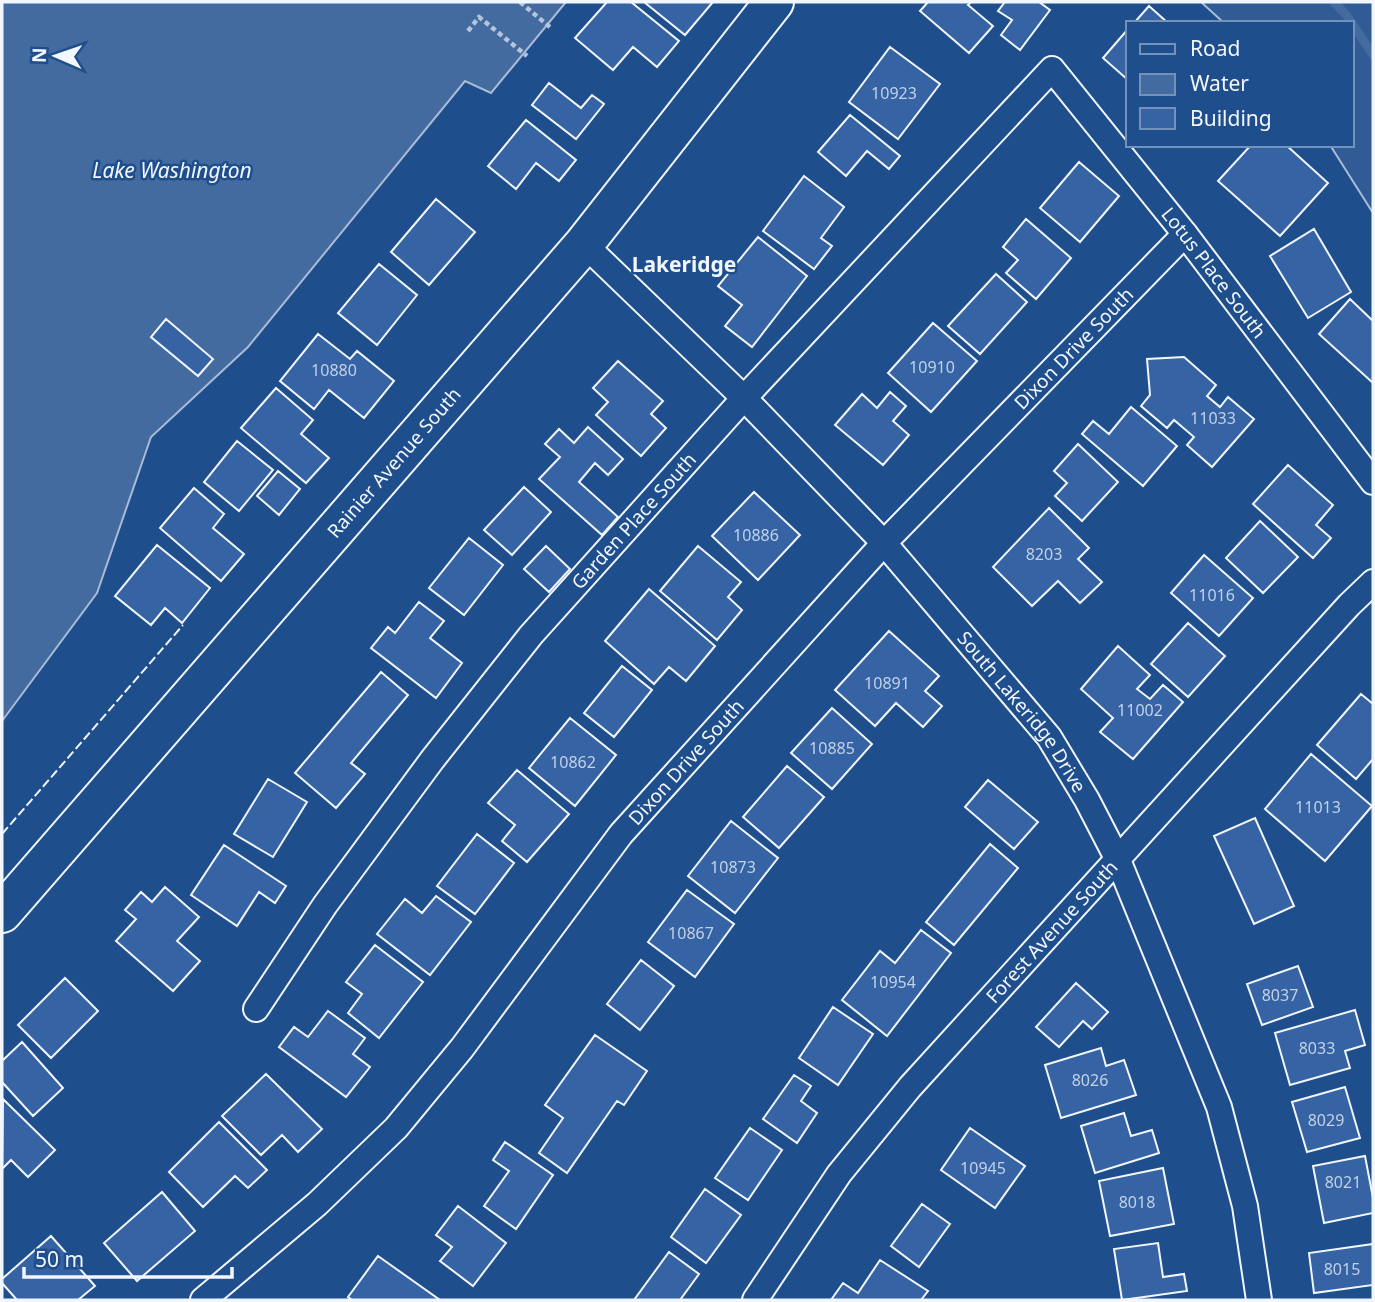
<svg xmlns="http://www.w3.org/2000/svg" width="1375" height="1302" font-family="'Noto Sans',sans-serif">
<rect width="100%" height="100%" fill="#1f4e8c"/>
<path fill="#305b95" stroke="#a8bbd7" stroke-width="2" d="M1201,2H1373V213L1330,145H1352V23H1224Z"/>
<path fill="#446ba0" stroke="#a8bbd7" stroke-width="2" d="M2,2H566L491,93L465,81L248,347L151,437L97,593L2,721Z"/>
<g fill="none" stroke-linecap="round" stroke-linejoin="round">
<path stroke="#446ba0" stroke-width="9" d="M1334,2L1347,16L1373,55"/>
</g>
<path fill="#3563a3" stroke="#f2f6ff" stroke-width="2" d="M607,2H631L679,41L657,67L633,47L613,70L575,38Z
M644,2H713L685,35Z
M928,2H971L968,5L993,26L969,53L920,11Z
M1005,2H1039L1050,10L1020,50L1001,35L1012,20L998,11Z
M1149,6L1168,23H1134Z
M1128,29V80L1103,58Z
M890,47L940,84L898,139L849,102Z
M549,83L581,108L592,95L604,104L576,139L532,105Z
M850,115L900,156L889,169L867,151L846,176L818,152Z
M526,120L576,160L559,181L536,163L516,189L488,166Z
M1251,145H1286L1328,183L1280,236L1218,181Z
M1079,162L1119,196L1080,242L1040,208Z
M804,176L844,207L821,238L832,246L814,269L763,231Z
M436,199L475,232L429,285L391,252Z
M1026,219L1071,258L1036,299L1006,273L1018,260L1003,247Z
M1314,229L1351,292L1308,318L1270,256Z
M758,237L807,276L752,347L725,326L742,305L718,286Z
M379,264L417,295L377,345L338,313Z
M996,274L1027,302L980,354L948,326Z
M1350,299L1373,321V383L1319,334Z
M166,319L213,359L198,376L151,337Z
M933,323L977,361L931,412L888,373Z
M318,334L350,359L357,351L394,381L364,418L329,390L314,409L280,381Z
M1184,357L1216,385L1207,396L1220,407L1228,397L1254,419L1212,467L1187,445L1194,437L1174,420L1167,428L1141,406L1150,395L1147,359Z
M618,361L663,401L651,414L666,428L641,456L596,415L608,402L593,388Z
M276,388L313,420L301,434L329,458L306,483L241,428Z
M890,392L906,406L893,421L909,435L883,465L835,425L862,394L877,408Z
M1131,407L1177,446L1143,486L1082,434L1093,421L1109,434Z
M588,427L623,459L608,475L595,463L579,482L618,517L602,535L539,479L560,457L545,444L559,429L574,443Z
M237,441L273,470L239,511L204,482Z
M1078,444L1118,482L1082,521L1055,496L1067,483L1054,471Z
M1288,465L1333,505L1316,525L1331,538L1313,558L1253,504Z
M278,471L300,489L279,515L257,496Z
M524,487L551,512L512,555L484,530Z
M194,488L224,514L213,528L244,554L221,581L160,528Z
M754,492L800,535L758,580L712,536Z
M1049,508L1089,548L1078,559L1102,582L1080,603L1058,581L1032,606L993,567Z
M1260,521L1298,557L1263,593L1226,558Z
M469,538L503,565L464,615L429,588Z
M157,545L210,588L182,623L165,608L151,625L115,596Z
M546,546L570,569L549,592L524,569Z
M698,546L741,582L728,597L742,610L717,640L660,591Z
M1204,555L1253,598L1219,636L1171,593Z
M649,589L715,646L686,681L669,667L654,684L605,641Z
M419,602L444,621L430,638L462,663L436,698L371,648L388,627L395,633Z
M1188,623L1225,656L1188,697L1151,664Z
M889,631L939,676L925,691L942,706L923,727L896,703L875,726L835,690Z
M1118,646L1150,675L1137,689L1150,699L1163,685L1183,702L1133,759L1100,732L1113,718L1081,689Z
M622,666L652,690L614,737L584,713Z
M381,672L408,695L351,763L365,774L336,808L295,773Z
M1361,694L1373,704V759L1356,779L1317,745Z
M832,708L872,744L832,789L791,753Z
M570,718L616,755L575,806L529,768Z
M1311,754L1372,806L1325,861L1265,809Z
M787,766L824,797L779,848L743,817Z
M517,770L569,814L527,862L502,841L515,825L488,803Z
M268,779L307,802L273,857L234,834Z
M988,780L1038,822L1014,849L965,807Z
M1255,818L1294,906L1254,924L1214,836Z
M731,821L778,858L735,913L688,876Z
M477,834L514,863L475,914L437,886Z
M990,844L1018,868L954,945L926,922Z
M224,845L286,886L275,903L259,892L237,926L191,895Z
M165,887L199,917L177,941L200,961L173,991L116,941L136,919L125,910L141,892L152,902Z
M687,890L734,924L695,977L648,942Z
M436,896L471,922L430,975L377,934L405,899L422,913Z
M921,930L951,953L887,1036L842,1000L880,951L895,963Z
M375,945L423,982L379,1038L348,1013L362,994L346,982Z
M641,960L674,986L640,1030L607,1004Z
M1298,966L1313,1007L1262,1025L1247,984Z
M65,978L98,1011L51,1058L18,1025Z
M1076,983L1108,1012L1092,1029L1083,1021L1059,1047L1036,1027Z
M833,1007L873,1034L838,1085L799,1058Z
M1355,1010L1365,1045L1345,1051L1350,1068L1290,1085L1275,1033Z
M328,1011L365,1038L353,1054L370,1067L346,1097L279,1047L294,1027L308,1037Z
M595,1035L647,1071L624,1105L617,1101L567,1173L539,1153L563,1118L545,1105Z
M22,1042L63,1088L33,1116L2,1082V1061Z
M1101,1048L1106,1066L1124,1060L1136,1095L1061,1118L1045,1065Z
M266,1074L322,1129L298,1152L282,1135L261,1155L222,1116Z
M794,1075L811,1086L801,1101L817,1113L797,1143L763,1119Z
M1345,1087L1360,1138L1307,1152L1292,1102Z
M3,1099L55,1150L28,1177L11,1160L2,1169Z
M1124,1113L1131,1136L1152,1130L1159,1153L1095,1173L1081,1126Z
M219,1122L267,1170L248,1188L235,1176L203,1207L169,1172Z
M750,1128L782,1150L748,1200L715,1178Z
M970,1128L1025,1166L995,1208L941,1170Z
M505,1142L553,1175L516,1229L484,1206L509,1171L493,1160Z
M1365,1156L1373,1198V1213L1324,1223L1313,1166Z
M1163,1168L1174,1224L1110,1236L1099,1181Z
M705,1189L741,1215L706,1263L671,1237Z
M162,1192L195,1231L137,1281L104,1243Z
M922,1204L950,1224L919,1267L891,1246Z
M458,1206L506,1243L473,1286L440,1261L452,1247L436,1235Z
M51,1236L95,1286L78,1300H17L2,1283V1279Z
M1158,1243L1163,1277L1184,1274L1187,1291L1122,1300L1114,1249Z
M1373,1244V1285L1314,1293L1309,1253Z
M669,1252L699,1274L680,1300H634Z
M378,1256L440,1300H352L348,1297Z
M880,1260L928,1291L921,1300H831L843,1283L858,1293Z"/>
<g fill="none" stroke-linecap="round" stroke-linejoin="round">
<defs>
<g id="street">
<path id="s1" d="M584,244L744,398L884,543L1049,737L1087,800L1118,860L1219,1107L1245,1206L1259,1300"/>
<path id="s2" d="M256,1009L325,905L432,760L531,635L744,398L1052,69L1185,234L1373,482"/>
<path id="s3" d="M203,1300L317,1204L396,1128L462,1048L621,834L884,543L1185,234"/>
<path id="s4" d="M755,1300L839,1174L910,1087L1349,605L1373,582"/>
</g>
<g id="primary">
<path id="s5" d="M2,913L584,244L774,2"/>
</g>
</defs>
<use href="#street" stroke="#f2f6ff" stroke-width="28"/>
<use href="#primary" stroke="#f2f6ff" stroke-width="42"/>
<path stroke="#b3c4dc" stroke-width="4.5" stroke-dasharray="5 3.5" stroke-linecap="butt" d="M520,2L551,28
M468,31L479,17L527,56"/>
<use href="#street" stroke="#1f4e8c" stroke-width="24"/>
<use href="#primary" stroke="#1f4e8c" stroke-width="38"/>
<path stroke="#f2f6ff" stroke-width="2" stroke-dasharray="9 3.5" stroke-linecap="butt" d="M2,834L183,625"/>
</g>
<g text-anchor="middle" stroke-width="5" stroke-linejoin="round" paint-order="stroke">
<g font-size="16" fill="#c3d1e8">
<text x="894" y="99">10923</text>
<text x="932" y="373">10910</text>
<text x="334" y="376">10880</text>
<text x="1213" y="424">11033</text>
<text x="756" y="541">10886</text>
<text x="1044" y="560">8203</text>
<text x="1212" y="601">11016</text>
<text x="887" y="689">10891</text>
<text x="1140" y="716">11002</text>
<text x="832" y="754">10885</text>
<text x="573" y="768">10862</text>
<text x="1318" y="813">11013</text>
<text x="733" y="873">10873</text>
<text x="691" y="939">10867</text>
<text x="893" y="988">10954</text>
<text x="1280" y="1001">8037</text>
<text x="1317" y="1054">8033</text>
<text x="1090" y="1086">8026</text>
<text x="1326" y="1126">8029</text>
<text x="983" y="1174">10945</text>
<text x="1343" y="1188">8021</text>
<text x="1137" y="1208">8018</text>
<text x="1342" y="1275">8015</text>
</g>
<g font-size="19" fill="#f2f6ff" stroke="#1f4e8c">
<text dy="7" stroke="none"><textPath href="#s2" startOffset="1494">Lotus Place South</textPath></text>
<text dy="7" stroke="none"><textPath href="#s3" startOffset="1293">Dixon Drive South</textPath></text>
<text dy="7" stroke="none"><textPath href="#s5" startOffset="597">Rainier Avenue South</textPath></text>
<text dy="7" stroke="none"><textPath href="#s2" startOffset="618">Garden Place South</textPath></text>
<text dy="7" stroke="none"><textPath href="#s1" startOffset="642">South Lakeridge Drive</textPath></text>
<text dy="7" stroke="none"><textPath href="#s3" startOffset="726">Dixon Drive South</textPath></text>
<text dy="7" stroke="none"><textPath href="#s4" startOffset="474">Forest Avenue South</textPath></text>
</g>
<g font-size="21" font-style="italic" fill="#f2f6ff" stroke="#1f4e8c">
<text x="172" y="178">Lake Washington</text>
</g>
<g font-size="21" font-weight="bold" fill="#f2f6ff" stroke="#1f4e8c">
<text x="684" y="272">Lakeridge</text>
</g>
</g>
<rect width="1375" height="1302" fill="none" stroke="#f2f6ff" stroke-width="7"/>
<rect x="1126" y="21" width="228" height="126" fill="#1f4e8c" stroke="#7391ba" stroke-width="2"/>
<rect x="1140" y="44" width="35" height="10" fill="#1f4e8c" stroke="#7391ba" stroke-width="2"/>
<text x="1190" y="56" font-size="21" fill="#f2f6ff">Road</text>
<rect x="1140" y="74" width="35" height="21" fill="#446ba0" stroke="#7391ba" stroke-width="2"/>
<text x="1190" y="91" font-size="21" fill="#f2f6ff">Water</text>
<rect x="1140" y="108" width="35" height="21" fill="#3563a3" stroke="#7391ba" stroke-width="2"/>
<text x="1190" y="126" font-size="21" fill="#f2f6ff">Building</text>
<g transform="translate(56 56) rotate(272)" stroke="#1f4e8c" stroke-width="5" paint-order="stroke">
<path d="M0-5L12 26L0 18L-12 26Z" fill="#f2f6ff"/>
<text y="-10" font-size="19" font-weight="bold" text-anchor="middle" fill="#f2f6ff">N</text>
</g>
<path d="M24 1267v10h208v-10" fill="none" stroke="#f2f6ff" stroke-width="3.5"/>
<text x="35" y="1267" font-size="21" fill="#f2f6ff" stroke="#1f4e8c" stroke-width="5" paint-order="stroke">50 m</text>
</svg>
